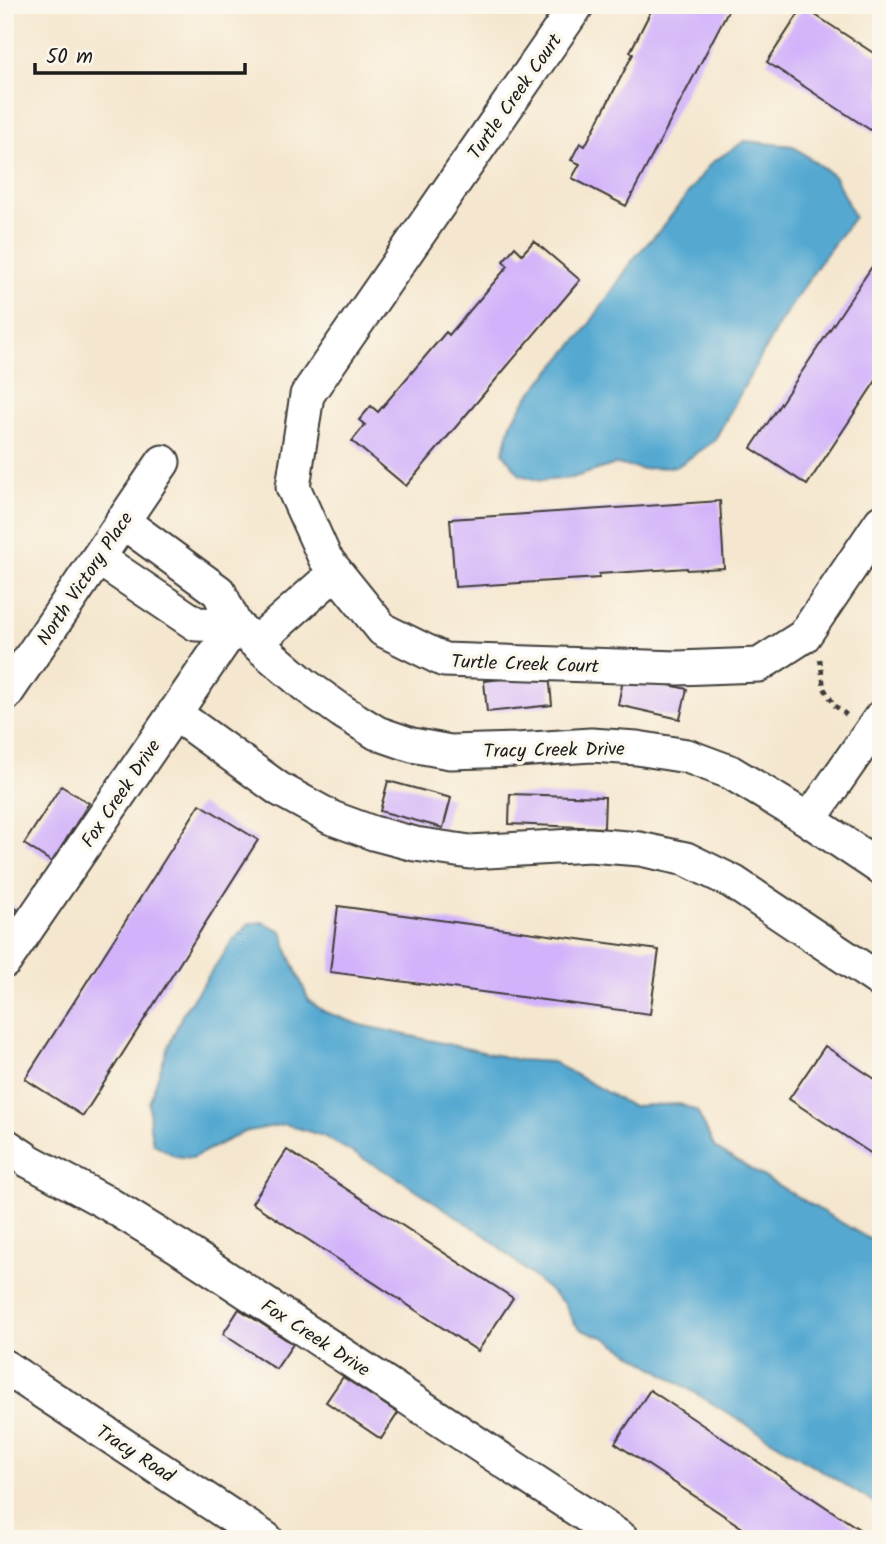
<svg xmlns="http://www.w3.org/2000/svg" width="886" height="1544" font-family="Kalam,sans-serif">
<rect width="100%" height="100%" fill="#fbf7ec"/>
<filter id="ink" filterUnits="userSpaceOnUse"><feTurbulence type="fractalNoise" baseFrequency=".0143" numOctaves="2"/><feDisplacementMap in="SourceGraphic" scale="14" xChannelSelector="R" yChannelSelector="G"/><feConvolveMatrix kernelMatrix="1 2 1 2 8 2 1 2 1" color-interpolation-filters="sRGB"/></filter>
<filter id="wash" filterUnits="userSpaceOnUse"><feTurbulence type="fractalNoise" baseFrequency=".00686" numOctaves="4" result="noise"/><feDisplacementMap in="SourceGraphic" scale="28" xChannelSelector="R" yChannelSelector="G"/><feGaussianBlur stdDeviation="1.57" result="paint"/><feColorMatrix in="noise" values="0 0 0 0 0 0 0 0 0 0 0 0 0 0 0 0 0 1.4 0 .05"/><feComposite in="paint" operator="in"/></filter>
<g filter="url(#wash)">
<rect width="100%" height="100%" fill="#f5e7cf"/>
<path fill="#55a9d1" stroke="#386276" stroke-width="2" d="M745,141L793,146L835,177L854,217L821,261L779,324L714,441L678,466L641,469L616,464L572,478L540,481L520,475L503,453L511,424L527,398L584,332L635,257L661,229L711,163Z
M262,922L282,931L288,952L309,1001L325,1012L361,1025L519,1060L553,1062L631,1106L680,1104L697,1111L715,1148L881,1246V1507L604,1337C578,1331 575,1329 565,1304L486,1236L403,1181L323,1136L285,1124L244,1132L192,1158L175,1156L153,1143L150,1127L149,1103L168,1047L183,1013L234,939L249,924Z"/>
<g id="blocks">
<path fill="#d2b2fa" d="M654,5H731L626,206L572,178L580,164L571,160L580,143L585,146L633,54L630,52Z
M803,7L881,58V137L767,62Z
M534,241L580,280L406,486L352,441L365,425L359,420L371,406L378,412L446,332L449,335L508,266L503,261L515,247L522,254Z
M881,253V373L807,485L751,448Z
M720,501L724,568L687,570V568L599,574V578L455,587L450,519Z
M549,674L552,705L487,712L484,681Z
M624,675L687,689L680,719L618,705Z
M388,781L451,798L443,828L380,811Z
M61,786L89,803L52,862L24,844Z
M510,794L605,797L604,828L509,824Z
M200,804L258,840L83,1116L25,1079Z
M5,901L18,910L5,929Z
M338,906L659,950L650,1014L330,972Z
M825,1046L881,1083V1160L789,1099Z
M287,1150L513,1298L478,1351L252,1203Z
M239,1309L293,1344L276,1369L223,1334Z
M343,1377L398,1413L381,1439L326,1402Z
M650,1390L874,1539H759L615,1443Z"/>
</g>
</g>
<g filter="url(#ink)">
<use href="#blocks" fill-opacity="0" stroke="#3d3a37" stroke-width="2"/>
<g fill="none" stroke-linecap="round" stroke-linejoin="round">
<defs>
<path id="minor" d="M577,5L307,395L293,487L325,558L383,630L444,660L678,668L759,665L804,636L881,522
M122,521L219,592L235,625L305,685L343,712L377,733L412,745L450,752L517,750L591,745L637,748L687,756L730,772L809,820L881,868
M98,558L196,624L235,625
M256,643L336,572
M5,695L163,462
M174,713L279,789L332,818L373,833L415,844L470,852L589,845L640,849L686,859L733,882L881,981
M809,820L881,717
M5,961L235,625
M5,1145L29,1161L107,1203L179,1247L622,1539
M5,1367L266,1539"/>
</defs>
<use href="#minor" stroke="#3d3a37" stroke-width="37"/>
<path stroke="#3d3a37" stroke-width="4.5" stroke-dasharray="5 5" stroke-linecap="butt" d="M820,659L824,688L835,706L847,715"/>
<use href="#minor" stroke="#fff" stroke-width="33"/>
</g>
</g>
<g text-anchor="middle" stroke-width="7" stroke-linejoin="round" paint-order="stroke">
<g font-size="19" fill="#1c1c1c" stroke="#fbf7ec">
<text transform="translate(514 96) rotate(-55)" y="7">Turtle Creek Court</text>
<text transform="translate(84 578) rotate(-56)" y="7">North Victory Place</text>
<text transform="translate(525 663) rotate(2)" y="7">Turtle Creek Court</text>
<text transform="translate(554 749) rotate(-1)" y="7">Tracy Creek Drive</text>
<text transform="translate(120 793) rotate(-56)" y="7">Fox Creek Drive</text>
<text transform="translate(316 1337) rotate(33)" y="7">Fox Creek Drive</text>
<text transform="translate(136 1453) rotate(33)" y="7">Tracy Road</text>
</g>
</g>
<rect width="886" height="1544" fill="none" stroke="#fbf7ec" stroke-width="28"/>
<path d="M35 63v10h210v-10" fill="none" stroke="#1c1c1c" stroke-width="3.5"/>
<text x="46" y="63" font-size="21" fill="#1c1c1c" stroke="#fbf7ec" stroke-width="5" paint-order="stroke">50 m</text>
</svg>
